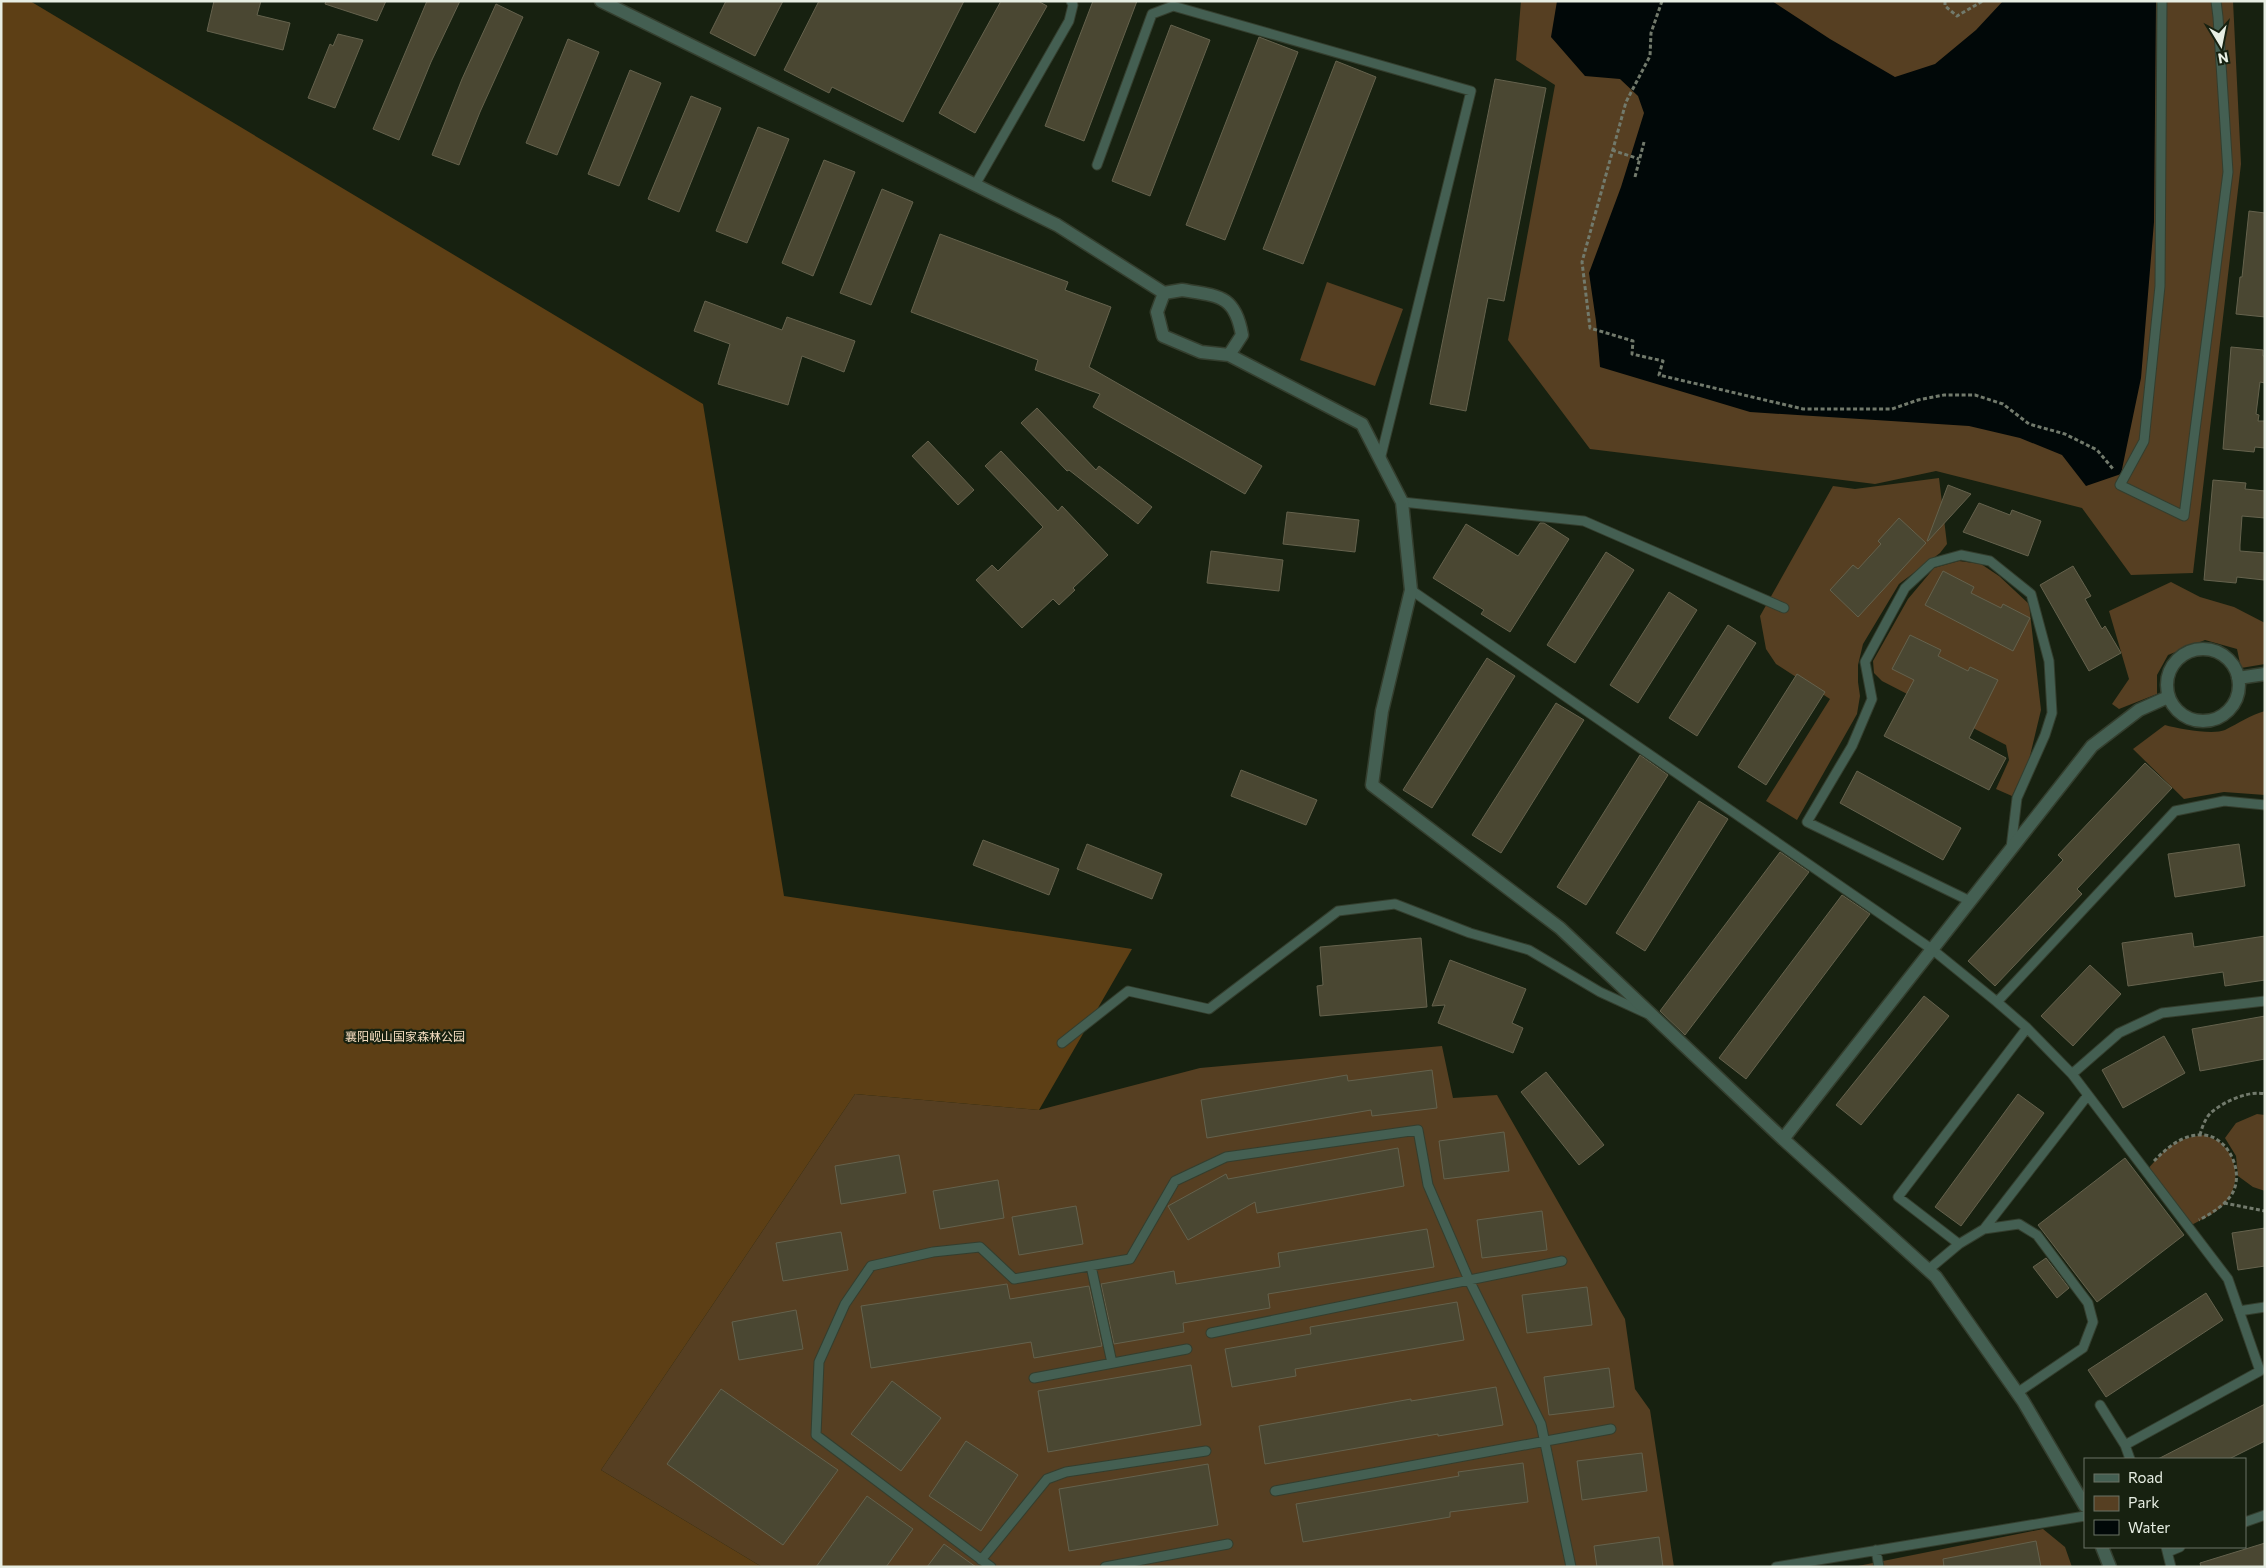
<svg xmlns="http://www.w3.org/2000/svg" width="2266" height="1568" font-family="Commissioner,'Noto Sans SC',sans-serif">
<rect width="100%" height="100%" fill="#172110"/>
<path fill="#563f22" d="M1521,1H2233L2241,164L2193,573L2131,575L2082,508L1936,471L1875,484L1590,449L1508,340L1555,85L1516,60Z
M1327,282L1403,309L1375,386L1300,360Z
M1939,478L1947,544L1940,553L1899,584L1863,644L1858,665V682L1860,696L1857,714L1797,820L1766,801L1830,699L1776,664L1766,649L1760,616L1833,486L1855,489Z
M1959,561L1981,564L1999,576L2029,604L2041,710L2029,760L2012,796L1996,789L2009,760L2006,745L1882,681L1874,673L1873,661L1908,599L1934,568Z
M2171,582L2200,597L2234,607L2265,623V664L2241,668L2237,649L2205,640L2168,655L2157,675V694L2119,709L2112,704L2129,679L2109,611Z
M2265,711V795L2224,792L2184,799L2133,749L2165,725C2179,729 2213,735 2225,730C2239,723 2250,715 2265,711Z
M1442,1046L1453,1098L1497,1095L1625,1319L1635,1389L1650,1410L1674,1567H762L601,1470L855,1094L1039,1110L1200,1068Z
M2257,1114L2265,1115V1191L2253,1187L2238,1176L2236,1156L2225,1138L2236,1123Z
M2205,1135C2210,1138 2218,1140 2222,1144C2241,1162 2240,1192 2219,1209C2210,1216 2198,1221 2188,1227L2146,1171C2166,1149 2173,1138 2205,1135Z
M2043,1529L2065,1547L2072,1567H1853Z"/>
<path fill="#5d3f15" d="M1,1H30L703,404L784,896L1132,949L1039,1110L855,1094L601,1470L762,1567H1Z"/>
<path fill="#010808" d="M1557,1H1772L1830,39L1895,77L1935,64L1976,30L2003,1H2156L2154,222L2141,378L2121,474L2086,486L2062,455L2020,438L1969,426L1750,412L1600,367L1596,321L1589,273L1621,187L1644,113L1638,96L1620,79L1585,76L1551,37Z"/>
<path fill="#4a4732" stroke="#65624d" d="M214,1H261L257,15L290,23L283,50L207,31Z
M326,1H386L377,21L325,4Z
M427,1H460L431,62L399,140L373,129Z
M726,1H783L755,56L710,33Z
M819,1H964L903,122L832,87L829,93L784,70Z
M1001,1H1038L1047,6L975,133L939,113Z
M1093,1H1137L1084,141L1045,126Z
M496,4L523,17L480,112L459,165L432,155L462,79Z
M1171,25L1210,40L1150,196L1112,181Z
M338,34L363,40L335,108L308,98L330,44L333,46Z
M1259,37L1298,52L1225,240L1186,225Z
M568,39L599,52L557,155L526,143Z
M1336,61L1376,77L1303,264L1263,249Z
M630,70L661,83L619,186L588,174Z
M1495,79L1546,88L1504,301L1488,298L1466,411L1430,404Z
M691,96L721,108L679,212L648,199Z
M758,127L789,139L747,243L716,231Z
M824,160L855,172L813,276L782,263Z
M882,189L913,202L871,305L840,293Z
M2249,211L2265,213V317L2236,314L2240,277H2242Z
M940,234L1068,282L1065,290L1111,307L1089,367L1262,466L1245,494L1093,407L1100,394L1035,370L1038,360L911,312Z
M705,301L782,330L787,317L855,341L844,372L802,356L788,405L718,384L730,344L694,331Z
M2231,347L2263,350V356H2265V383L2260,382L2256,414L2259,415L2258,421H2265V448L2255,447L2254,452L2223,449Z
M1037,408L1096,470L1099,466L1152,507L1138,524L1069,470L1067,471L1021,423Z
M928,441L974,490L958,505L912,456Z
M1001,451L1058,511L1062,506L1108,555L1073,588L1075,590L1059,605L1053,599L1022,628L976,580L992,565L998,571L1043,527L985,466Z
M2213,480L2246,483L2245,489L2265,491V518L2242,516L2240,545V551L2265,553L2264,580L2237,577L2236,583L2204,580Z
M1948,485L1971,494L1928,541H1927Z
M1979,503L2010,515L2012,510L2041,521L2028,556L1963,532Z
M1287,512L1359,520L1355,552L1283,544Z
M1899,518L1926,543L1858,617L1830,590L1853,565L1858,569L1881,544L1878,541Z
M1540,523H1544L1569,539L1510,632L1481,614L1484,610L1433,578L1466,524L1518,556Z
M1211,551L1283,560L1279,591L1207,583Z
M1606,552L1634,570L1575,663L1547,645Z
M2073,566L2091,596L2085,599L2102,629L2105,626L2121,653L2089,671L2040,585Z
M1943,571L1974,587L1971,593L2001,608L2003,604L2030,618L2013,651L1925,605Z
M1669,592L1697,610L1638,703L1610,685Z
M1728,625L1756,643L1697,736L1669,718Z
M1910,635L1941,650L1938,656L1968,671L1970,667L1998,680L1969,738L2006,758L1989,790L1884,736L1914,680L1892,669Z
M1487,658L1515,676L1432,808L1403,790Z
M1797,674L1825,692L1766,785L1738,767Z
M1556,703L1584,720L1501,853L1472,835Z
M1640,755L1668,775L1586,905L1557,887Z
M2145,763L2172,788L2077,889L2082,894L1995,986L1968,961L2063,860L2058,855Z
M1241,770L1317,800L1306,825L1231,796Z
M1857,771L1961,828L1943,860L1840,803Z
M1699,801L1728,819L1645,951L1616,933Z
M983,840L1059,869L1049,895L973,865Z
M1087,844L1162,874L1152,899L1077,869Z
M2239,844L2245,886L2175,897L2168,854Z
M1780,852L1809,872L1685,1035L1660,1011Z
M1842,895L1870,914L1746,1079L1719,1058Z
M2192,933L2194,947L2265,936V980L2225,986L2223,972L2128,986L2122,943Z
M1421,938L1427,1007L1320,1016L1317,986L1323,985L1320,947Z
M1450,960L1526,989L1512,1023L1523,1028L1513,1053L1438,1023L1445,1005L1432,1006Z
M2090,965L2121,994L2073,1046L2041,1016Z
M1924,996L1949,1016L1861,1125L1836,1105Z
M2265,1016V1059L2200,1071L2192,1029Z
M2164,1036L2185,1073L2123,1108L2102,1070Z
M1432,1070L1437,1108L1372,1116L1371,1110L1207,1138L1201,1100L1347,1075L1348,1081Z
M1546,1072L1604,1145L1579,1165L1521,1092Z
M2018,1094L2044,1113L1961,1226L1935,1207Z
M1504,1132L1509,1171L1444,1179L1439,1141Z
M1398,1148L1404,1186L1257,1213L1255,1202L1188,1240L1168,1206L1226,1174L1228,1179Z
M899,1155L906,1193L841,1204L835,1166Z
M2125,1158L2184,1235L2097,1302L2038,1225Z
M998,1180L1004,1218L940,1229L933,1191Z
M1076,1206L1083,1244L1019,1255L1012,1217Z
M1542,1211L1547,1250L1482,1258L1477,1220Z
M2265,1228V1266L2238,1270L2232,1233Z
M1427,1229L1434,1267L1268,1294L1270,1308L1183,1323L1184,1332L1114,1344L1101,1284L1174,1271L1176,1284L1280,1267L1278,1253Z
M841,1232L848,1270L783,1281L776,1243Z
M2046,1258L2069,1288L2057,1298L2033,1267Z
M1007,1284L1010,1299L1089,1286L1102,1346L1034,1358L1031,1342L871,1368L861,1306Z
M1587,1287L1592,1325L1527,1333L1522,1295Z
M2206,1293L2223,1320L2106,1397L2088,1370Z
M1457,1302L1464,1340L1295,1369L1296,1376L1232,1387L1225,1349L1311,1334L1310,1327Z
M796,1310L803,1349L739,1360L732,1322Z
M1191,1365L1201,1425L1048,1452L1038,1391Z
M1609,1368L1614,1407L1549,1415L1544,1377Z
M892,1381L941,1418L901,1471L851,1434Z
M1496,1387L1503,1425L1438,1436V1434L1265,1464L1259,1426L1411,1399V1401Z
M721,1389L838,1470L783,1545L667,1464Z
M2265,1404V1441L2229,1459H2158Z
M966,1441L1018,1475L981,1531L929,1496Z
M1642,1453L1647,1491L1582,1500L1577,1461Z
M1523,1463L1528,1502L1450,1512V1517L1303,1542L1296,1504L1459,1476L1458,1472Z
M1208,1464L1218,1525L1069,1551L1059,1489Z
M867,1496L913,1529L886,1567H816Z
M1659,1537L1663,1567H1597L1594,1546Z
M2036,1541L2041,1567H1944L1943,1559Z
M2265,1543V1567H2201L2200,1563Z
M944,1544L976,1567H927Z"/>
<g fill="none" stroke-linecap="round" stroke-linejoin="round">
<defs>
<path id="lane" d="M2162,1L2160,286L2144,441L2120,485L2184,516L2228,172L2218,17L2216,1
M1097,165L1152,14L1173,6L1471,91L1380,460
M975,185L1069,21L1073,5L1071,1
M1402,502L1584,521L1784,608
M1411,590L1933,950L1997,1002
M1970,901L1807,822L1852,746L1872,699L1865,662L1905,588L1932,563L1961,555L1990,561L2031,594L2049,661L2052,713L2045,735L2017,798L2011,848
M2027,1028L1898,1197L1959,1244L1984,1229L2088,1095
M1062,1043L1128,991L1209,1009L1338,911L1395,904L1470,933L1529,950L1600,992L1648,1014
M2072,1074L2119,1033L2162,1013L2265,1001
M1984,1229L2019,1224L2037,1235L2088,1303L2093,1322L2083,1348L2017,1393
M1091,1266L1112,1363
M1928,1270L1959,1244
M2239,1311L2265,1307
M1211,1333L1562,1261
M1034,1378L1187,1349
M2100,1405L2125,1445L2130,1459
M2125,1445L2260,1371L2228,1279L2072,1074L2027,1028L1997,1002L2175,811L2224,801L2265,805
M1275,1491L1611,1429
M2245,1522L2265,1515
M2166,1547L2171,1567
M1876,1550L1879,1567
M2168,1552L2180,1547
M981,1560L1047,1479L1066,1472L1206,1451
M991,1567L816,1435L819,1362L845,1304L871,1266L933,1252L980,1247L1014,1279L1130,1259L1175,1181L1226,1157L1418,1130L1428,1185L1469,1280L1541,1424L1571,1567
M1105,1567L1228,1544
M1776,1567L2085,1516"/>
<path id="street" d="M601,1L1057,225L1164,293
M1182,290C1219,296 1235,295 1242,335L1229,355L1201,352L1163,336L1157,312L1164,293Z
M1229,355L1362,424L1402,502L1411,590L1382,711L1372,785L1560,928L1783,1139L1936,1277L2023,1401L2085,1506
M2167 685a36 36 0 1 1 72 0a36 36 0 1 1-72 0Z
M2238,678L2265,674
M1783,1139L2092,746L2139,710L2168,697
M2102,1547L2110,1567"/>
</defs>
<use href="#lane" stroke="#343e2e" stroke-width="11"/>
<use href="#street" stroke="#343e2e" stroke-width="15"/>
<path stroke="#727a6c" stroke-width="3" stroke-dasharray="4 2.5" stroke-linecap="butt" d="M1662,1L1651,33L1650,56L1626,102L1582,262L1590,328L1633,341L1632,354L1663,361L1659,375L1803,409H1892L1918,400L1944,395H1975L2003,404L2029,424L2065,434L2097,450L2114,470
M1945,1V6L1957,16L1983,1
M1612,150L1639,159
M1635,177L1644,142
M2200,1135C2202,1127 2206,1116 2213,1111C2225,1101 2250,1090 2265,1094
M2154,1161C2167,1148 2182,1134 2203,1135C2228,1136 2245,1172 2232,1194C2224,1206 2212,1213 2199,1220
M2224,1203L2265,1211"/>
<use href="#lane" stroke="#445f52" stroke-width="9"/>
<use href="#street" stroke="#445f52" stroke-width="12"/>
</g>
<g text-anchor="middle" stroke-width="4.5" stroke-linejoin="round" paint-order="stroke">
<g font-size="12" fill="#f8dfc2" stroke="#172110">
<text x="405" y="1041">襄阳岘山国家森林公园</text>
</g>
</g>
<rect width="2266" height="1568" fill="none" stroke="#e7eee3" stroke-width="5"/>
<rect x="2084" y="1458" width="162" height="90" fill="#172110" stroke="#6a7364"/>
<rect x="2094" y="1474" width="25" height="8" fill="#445f52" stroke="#6a7364"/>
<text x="2128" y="1483" font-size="15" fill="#e7eee3">Road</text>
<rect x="2094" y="1496" width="25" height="15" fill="#563f22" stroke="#6a7364"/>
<text x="2128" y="1508" font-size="15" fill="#e7eee3">Park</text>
<rect x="2094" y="1520" width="25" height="15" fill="#010808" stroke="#6a7364"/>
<text x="2128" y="1533" font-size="15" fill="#e7eee3">Water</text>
<g transform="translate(2221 45) rotate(170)" stroke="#172110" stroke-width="4" paint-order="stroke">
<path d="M0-4L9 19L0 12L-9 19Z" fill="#e7eee3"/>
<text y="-8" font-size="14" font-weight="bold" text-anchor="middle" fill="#e7eee3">N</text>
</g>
</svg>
